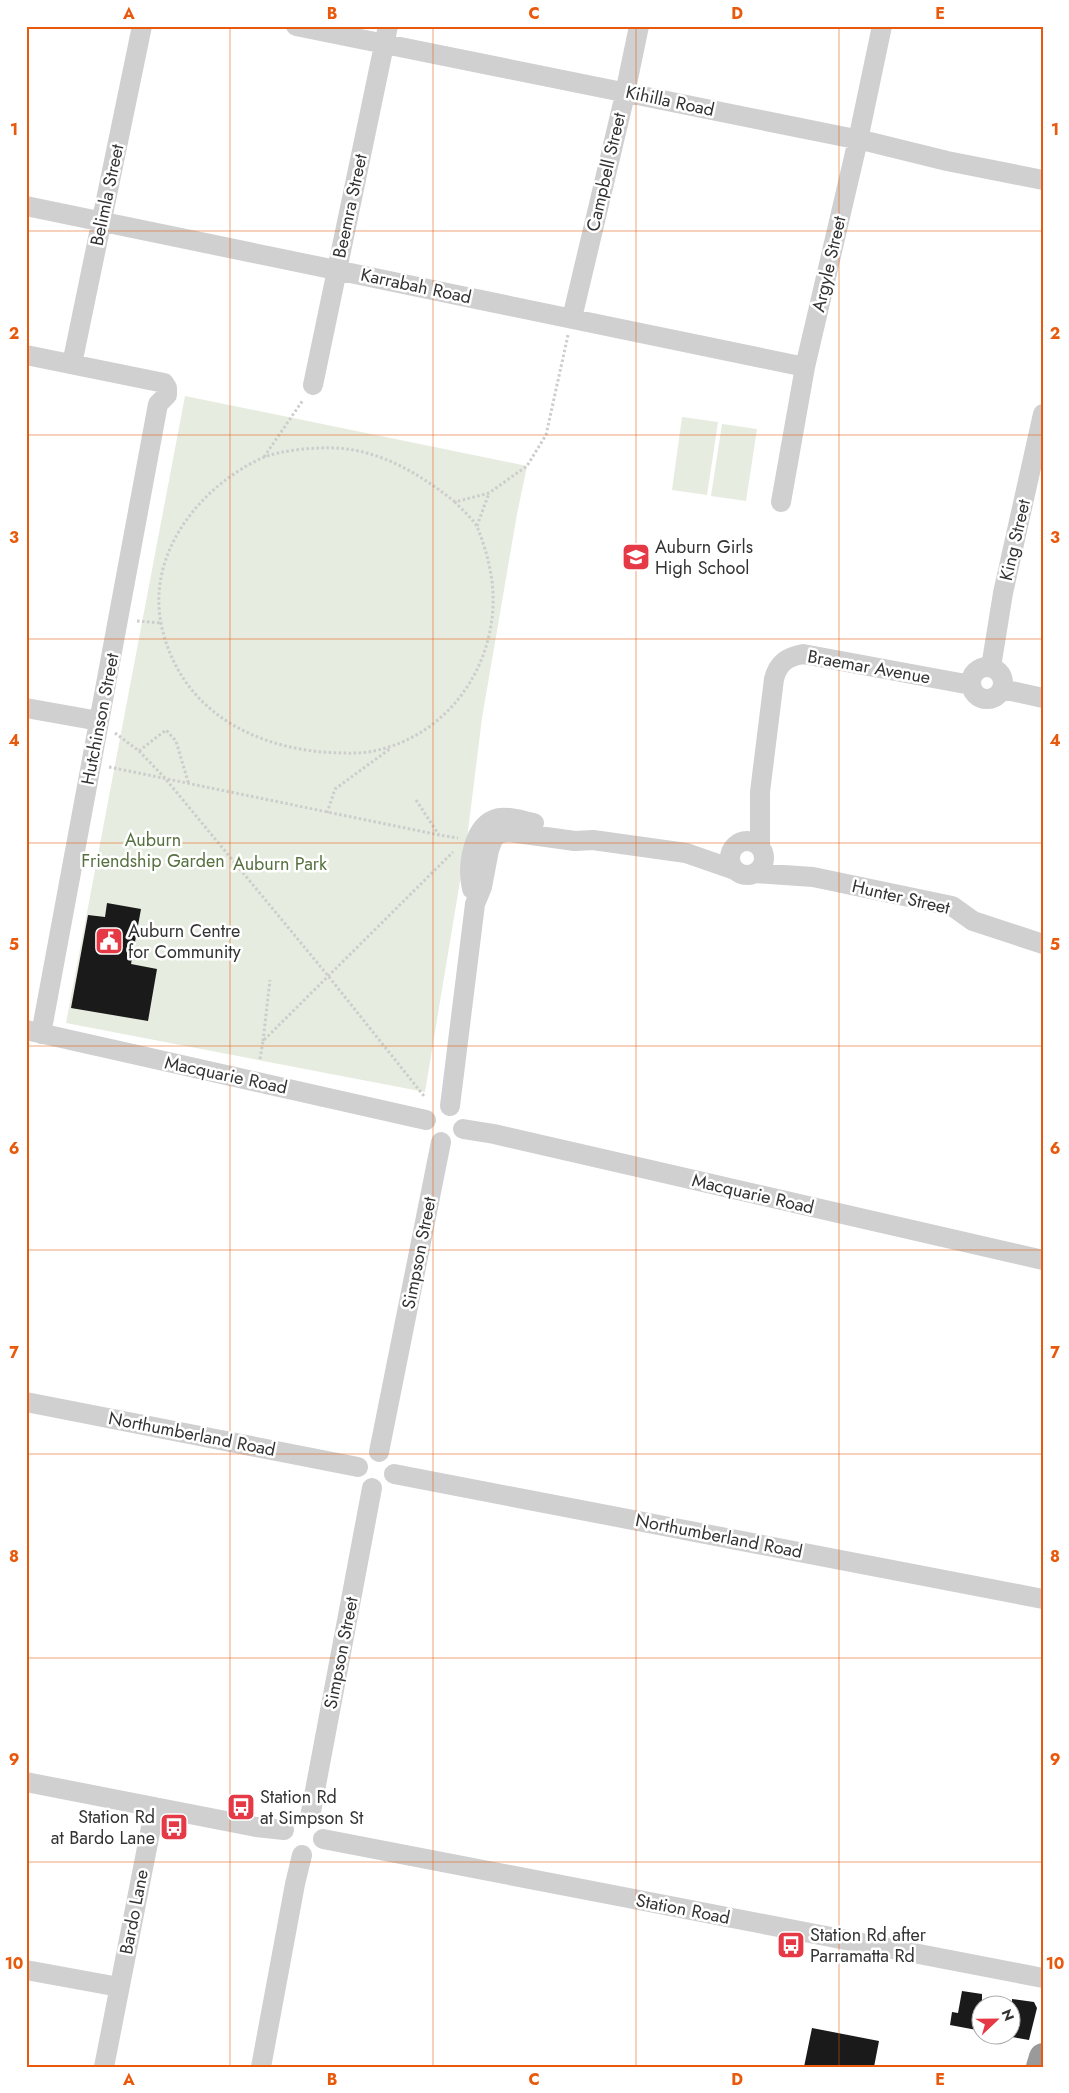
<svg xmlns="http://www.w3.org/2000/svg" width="1069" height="2093" font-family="Jost,sans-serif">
<rect width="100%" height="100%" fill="#fff"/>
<path fill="#e6ecdf" d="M185,396L527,466L517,514L482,718L467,839L425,1092L66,1023Z
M682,417L718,422L707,495L672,490Z
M722,424L757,429L746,501L711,496Z"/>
<path fill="#1a1a1a" d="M107,903L141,909L131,964L157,969L148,1021L71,1008L88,915L105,917Z
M962,1991L982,1994V2031L950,2025L952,2012L958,2013Z
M1012,1999L1034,2002L1037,2008L1029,2040L1012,2037Z
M812,2028L879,2041L874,2067H804Z"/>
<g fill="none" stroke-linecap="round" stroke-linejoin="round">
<path stroke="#cdcdcd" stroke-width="3" stroke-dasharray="2.5 2.5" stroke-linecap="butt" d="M264,457L303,400
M455,502C420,474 382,451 337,448C317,447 280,450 262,458C199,487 145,555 162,628C180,706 246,745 322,752C342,753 362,755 382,749C443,733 485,679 492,618C496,587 489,557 478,529C474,519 462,510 455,502L489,493L527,466L546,435L568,335
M477,526L489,493
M137,621L161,623
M115,733L139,751L164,777L329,977L424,1096
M139,751L166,730L176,741L189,785
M109,767L439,835L458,838
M416,800L439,835
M327,813L335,789L391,748
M263,1041L270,980
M260,1059L263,1041L453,852"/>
<path stroke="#d0d0d0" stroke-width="20" d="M296,26L870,142L947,161L1043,180
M26,206L805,367
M572,318L623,103L639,26
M26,355L164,383L167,388V395L158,404L41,1034
M72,364L142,26
M313,385L388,26
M781,502L805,367L858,140L882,26
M971 683a16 16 0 1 1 32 0a16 16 0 1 1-32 0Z
M991,667L1003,593L1043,414
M1002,689L1043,698
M26,708L99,721
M730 858a17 17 0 1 1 34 0a17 17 0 1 1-34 0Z
M760,847V792L774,679C778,663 787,657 803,654L971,685
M755,873L813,877L952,906L973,921L1043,944
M472,889C467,867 472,824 499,818C510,816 523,821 534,823
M26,1030L426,1120
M450,1106L475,904L482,887L489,850L494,837L501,833L509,832L575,841L593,840L686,853L735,870
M463,1129L494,1134L1043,1260
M26,1402L358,1467
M379,1452L441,1142
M394,1474L1043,1599
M26,1782L256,1827L284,1830
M310,1817L372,1488
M323,1839L1043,1978
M26,1970L119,1987
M104,2067L155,1807
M261,2067L295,1884L302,1855"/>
<path stroke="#9a9a9a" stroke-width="28" d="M1040,2067L1043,2057"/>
</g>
<path fill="none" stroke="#e8590c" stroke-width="1" stroke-opacity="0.55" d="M230,26V2067M433,26V2067M636,26V2067M839,26V2067M26,231H1043M26,435H1043M26,639H1043M26,843H1043M26,1046H1043M26,1250H1043M26,1454H1043M26,1658H1043M26,1862H1043"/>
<defs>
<symbol id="school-square" viewBox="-11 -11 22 22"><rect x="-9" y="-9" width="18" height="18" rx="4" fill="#e63946" stroke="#fff"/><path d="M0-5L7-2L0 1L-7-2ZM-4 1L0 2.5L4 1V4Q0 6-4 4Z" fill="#fff"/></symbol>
<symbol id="civic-square" viewBox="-11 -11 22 22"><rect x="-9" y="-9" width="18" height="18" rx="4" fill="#e63946" stroke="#fff"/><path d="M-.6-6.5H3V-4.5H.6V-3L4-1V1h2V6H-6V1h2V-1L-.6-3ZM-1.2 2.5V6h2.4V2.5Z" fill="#fff"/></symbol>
<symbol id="bus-square" viewBox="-11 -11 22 22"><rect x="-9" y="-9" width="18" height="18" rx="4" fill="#e63946" stroke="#fff"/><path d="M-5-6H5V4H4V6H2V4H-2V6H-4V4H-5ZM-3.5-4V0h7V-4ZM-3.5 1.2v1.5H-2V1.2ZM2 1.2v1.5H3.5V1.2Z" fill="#fff"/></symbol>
</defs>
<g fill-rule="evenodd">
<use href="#school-square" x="620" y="541" width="32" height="32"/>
<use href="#civic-square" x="93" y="925" width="32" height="32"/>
<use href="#bus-square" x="225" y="1791" width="32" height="32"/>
<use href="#bus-square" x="158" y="1811" width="32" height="32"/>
<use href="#bus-square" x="775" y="1929" width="32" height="32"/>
</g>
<g text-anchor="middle" stroke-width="5" stroke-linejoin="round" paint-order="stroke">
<g font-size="18" fill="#333" stroke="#fff">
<text transform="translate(670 101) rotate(12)" y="6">Kihilla Road</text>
<text transform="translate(606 172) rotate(-77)" y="6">Campbell Street</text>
<text transform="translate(107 195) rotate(-78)" y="6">Belimla Street</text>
<text transform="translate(350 206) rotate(-78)" y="6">Beemra Street</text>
<text transform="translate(829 264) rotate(-77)" y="6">Argyle Street</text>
<text transform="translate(416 286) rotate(12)" y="6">Karrabah Road</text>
<text transform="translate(1015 540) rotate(-77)" y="6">King Street</text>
<text transform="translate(869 667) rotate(10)" y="6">Braemar Avenue</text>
<text transform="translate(100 719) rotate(-79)" y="6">Hutchinson Street</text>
<text transform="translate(901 897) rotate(13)" y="6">Hunter Street</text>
<text transform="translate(226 1075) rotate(12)" y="6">Macquarie Road</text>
<text transform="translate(753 1194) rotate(13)" y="6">Macquarie Road</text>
<text transform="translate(419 1253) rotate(-79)" y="6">Simpson Street</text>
<text transform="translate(192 1434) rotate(11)" y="6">Northumberland Road</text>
<text transform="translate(719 1536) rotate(11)" y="6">Northumberland Road</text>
<text transform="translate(341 1653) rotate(-79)" y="6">Simpson Street</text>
<text transform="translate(683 1909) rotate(11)" y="6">Station Road</text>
<text transform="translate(134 1912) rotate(-79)" y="6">Bardo Lane</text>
</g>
<g font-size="18" fill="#333" stroke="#fff" text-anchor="start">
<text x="655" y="553">Auburn Girls<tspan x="655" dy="21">High School</tspan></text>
<text x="128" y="937">Auburn Centre<tspan x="128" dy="21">for Community</tspan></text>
<text x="260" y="1803">Station Rd<tspan x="260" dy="21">at Simpson St</tspan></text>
<text x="155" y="1823" text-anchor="end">Station Rd<tspan x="155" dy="21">at Bardo Lane</tspan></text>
<text x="810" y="1941">Station Rd after<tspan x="810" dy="21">Parramatta Rd</tspan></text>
</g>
<g font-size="18" fill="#56703f" stroke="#fff">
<text x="153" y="846">Auburn<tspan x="153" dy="21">Friendship Garden</tspan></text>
<text x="280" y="870">Auburn Park</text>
</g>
</g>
<rect width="1069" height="2093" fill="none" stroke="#ffffff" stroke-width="55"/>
<g transform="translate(996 2020) rotate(68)"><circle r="24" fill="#ffffff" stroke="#adadad"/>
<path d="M0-4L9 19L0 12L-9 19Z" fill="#e63946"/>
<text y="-8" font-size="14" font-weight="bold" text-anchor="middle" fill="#333333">N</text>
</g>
<rect x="28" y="28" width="1014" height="2038" fill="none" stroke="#e8590c" stroke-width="2"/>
<g font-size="16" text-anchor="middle" font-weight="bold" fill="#e8590c">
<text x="129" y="19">A</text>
<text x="332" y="19">B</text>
<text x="534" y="19">C</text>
<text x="737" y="19">D</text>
<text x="940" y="19">E</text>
<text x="14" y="135">1</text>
<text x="1055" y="135">1</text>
<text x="14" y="339">2</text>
<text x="1055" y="339">2</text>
<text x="14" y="543">3</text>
<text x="1055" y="543">3</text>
<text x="14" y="746">4</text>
<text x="1055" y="746">4</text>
<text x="14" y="950">5</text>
<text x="1055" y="950">5</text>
<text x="14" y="1154">6</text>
<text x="1055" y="1154">6</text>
<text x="14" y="1358">7</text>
<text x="1055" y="1358">7</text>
<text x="14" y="1562">8</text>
<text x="1055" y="1562">8</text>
<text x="14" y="1765">9</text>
<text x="1055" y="1765">9</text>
<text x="14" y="1969">10</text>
<text x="1055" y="1969">10</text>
<text x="129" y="2085">A</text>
<text x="332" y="2085">B</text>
<text x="534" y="2085">C</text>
<text x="737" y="2085">D</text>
<text x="940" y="2085">E</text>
</g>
</svg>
